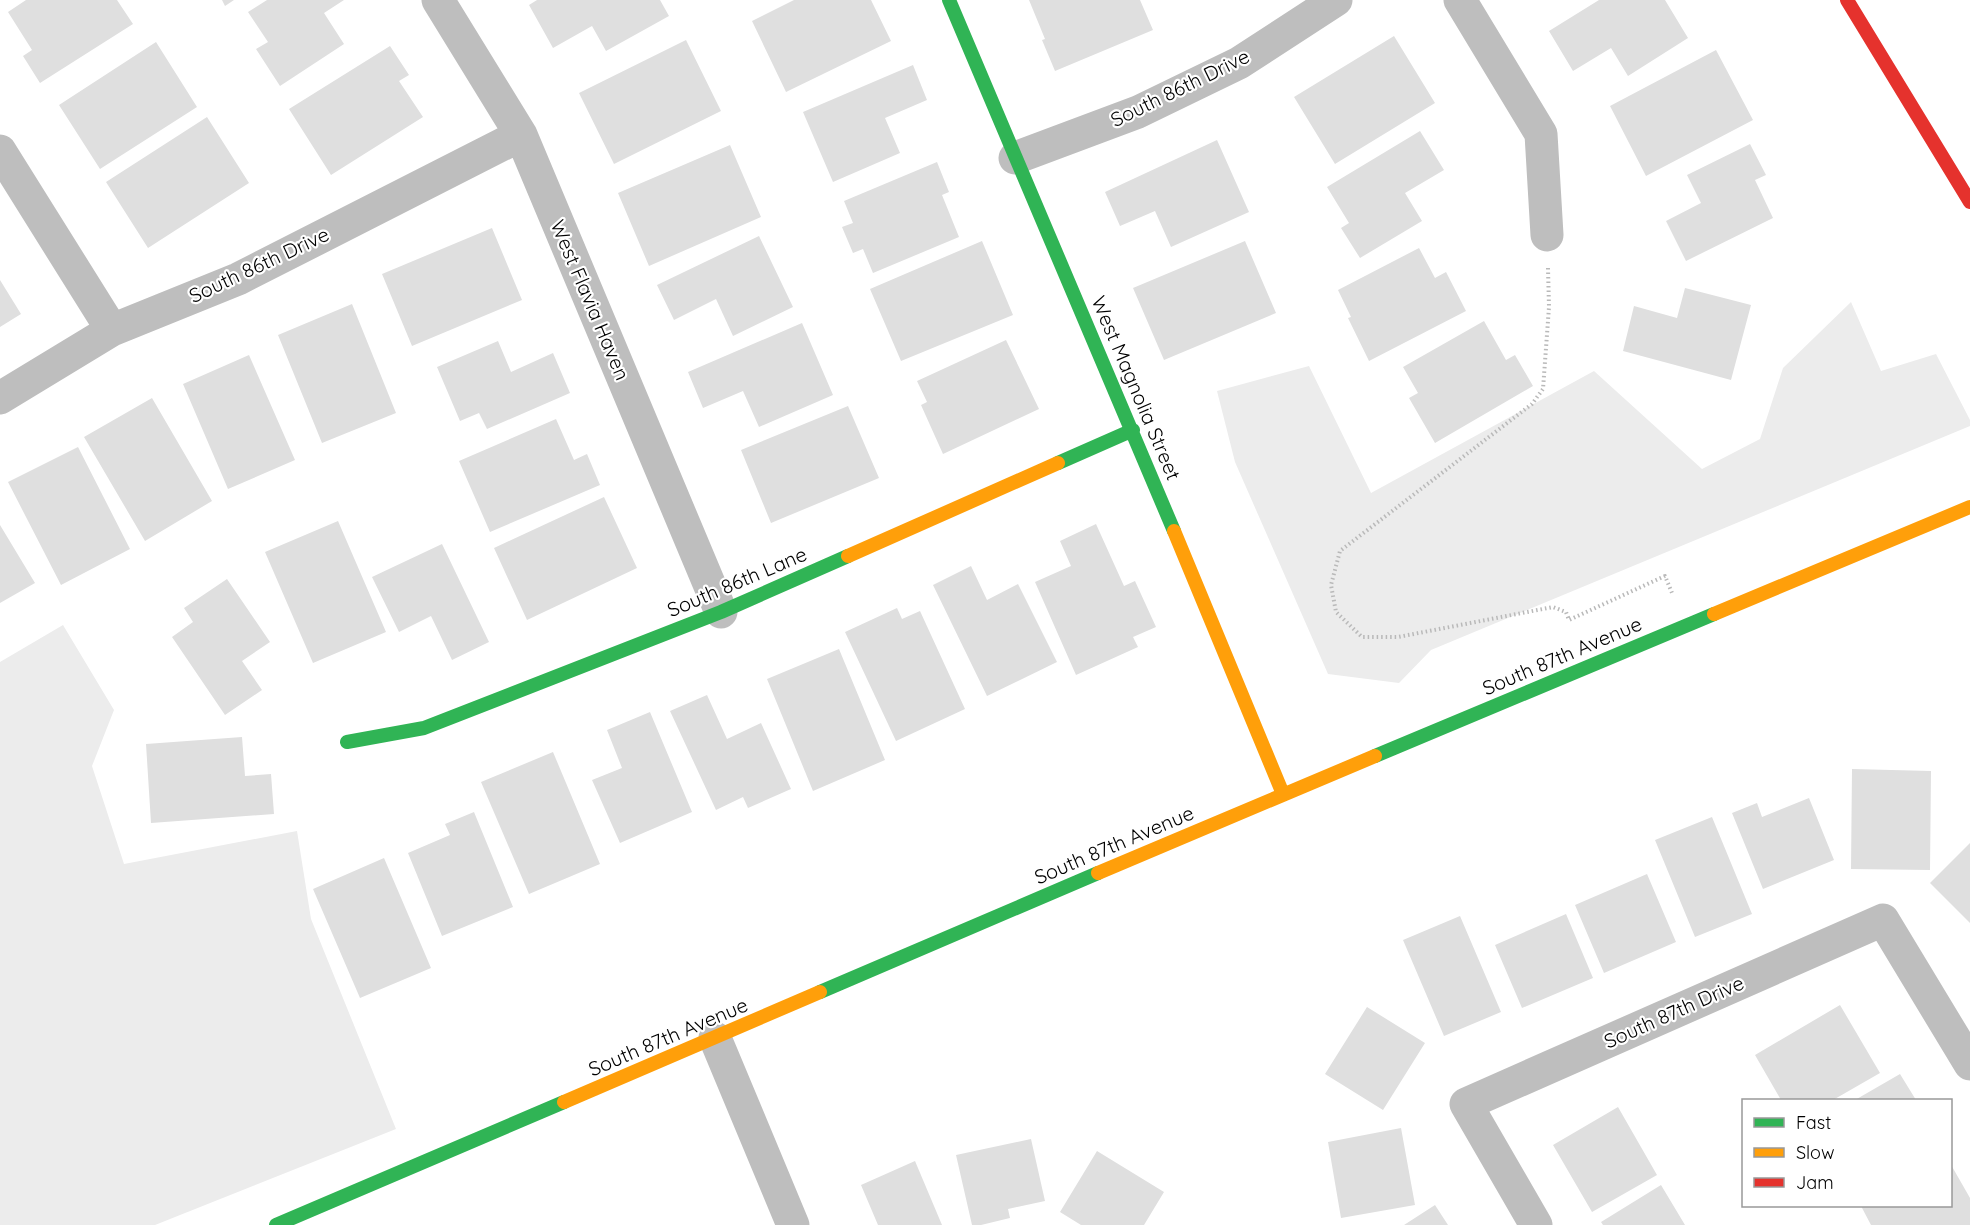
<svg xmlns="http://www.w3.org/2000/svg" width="1970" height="1225" font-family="Quicksand,sans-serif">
<rect width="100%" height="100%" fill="#fff"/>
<path fill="#ececec" d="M1851,302L1881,371L1936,354L1970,420V426L1431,650L1399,683L1328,674L1235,462L1217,391L1309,366L1371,493L1594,371L1702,469L1760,439L1783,368Z
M63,625L114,710L92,766L124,864L297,831L311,919L396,1129L155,1225H0V662Z"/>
<path fill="#dfdfdf" d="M26,0H117L133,24L40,83L23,56L32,50L8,12Z
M222,0H234L225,6Z
M267,0H344L324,13L344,44L280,86L256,49L268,42L248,12Z
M537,0H660L669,16L606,51L592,26L553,48L529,5Z
M794,0H871L891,41L786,92L752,21Z
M1029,0H1140L1153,30L1055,71L1042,40L1045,39Z
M1599,0H1665L1688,38L1628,76L1611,48L1573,71L1549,31Z
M1394,36L1435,103L1335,164L1294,97Z
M686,40L721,111L614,164L579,93Z
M156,42L197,107L100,169L59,105Z
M390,46L409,75L399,81L423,117L331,175L289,109Z
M1716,50L1753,120L1646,176L1610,106Z
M913,65L927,100L885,118L900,153L833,182L803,112Z
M207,117L249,183L148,248L106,182Z
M1420,131L1444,170L1405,193L1422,221L1360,258L1341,228L1349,223L1327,187Z
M1217,140L1249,212L1171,247L1155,211L1120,226L1105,192Z
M1750,144L1766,175L1755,180L1773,218L1686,261L1666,221L1701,203L1687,175Z
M730,145L761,217L649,266L618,193Z
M937,162L949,192L942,195L959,237L873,273L863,249L853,253L842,227L853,223L844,201Z
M492,228L522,300L412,346L382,274Z
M759,236L793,307L733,336L716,299L674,320L657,285Z
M982,241L1013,315L901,361L870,289Z
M1245,241L1276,313L1164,360L1133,288Z
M1419,248L1435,278L1446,272L1466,311L1369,361L1348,318L1351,317L1338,290Z
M0,280L21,314L0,327Z
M1685,288L1751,305L1731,380L1623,351L1634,306L1677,318Z
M352,304L396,413L322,443L278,335Z
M1484,321L1506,360L1515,355L1533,386L1435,443L1409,398L1418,393L1403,367Z
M802,323L833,395L759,427L743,391L703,408L688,372Z
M1006,340L1039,409L943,454L921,405L927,402L917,381Z
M498,341L511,372L553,353L570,393L487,429L479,413L460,421L437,367Z
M249,355L295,460L228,489L183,384Z
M152,398L212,501L145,541L84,437Z
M848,406L879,478L771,523L741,450Z
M556,419L574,460L587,454L600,485L490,532L459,461Z
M78,447L130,549L61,585L8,482Z
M604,497L637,568L527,620L494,548Z
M338,521L386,632L313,663L265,552Z
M1096,524L1124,586L1135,581L1156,627L1133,637L1138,647L1076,675L1035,582L1071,566L1060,541Z
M0,525L35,583L0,603Z
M442,544L489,642L452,660L431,616L399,632L372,577Z
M971,566L987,600L1018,584L1057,662L987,696L933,585Z
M227,579L270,642L242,661L262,690L225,715L172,637L193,622L184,608Z
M897,608L902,619L920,611L965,709L896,741L845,632Z
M839,649L885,760L813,791L767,679Z
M707,695L727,739L761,723L791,789L748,808L743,797L716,810L670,711Z
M650,712L692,812L620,843L592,780L622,768L607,730Z
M242,737L245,776L271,774L274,814L151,823L146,744Z
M553,752L600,864L529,894L481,782Z
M1852,769L1931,771L1930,870L1851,869Z
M1809,798L1834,860L1763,889L1732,813L1757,803L1762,817Z
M474,812L513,907L442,936L408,853L450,835L445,824Z
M1712,817L1752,914L1695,937L1655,840Z
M1970,843V923L1930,883Z
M384,858L431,968L360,998L313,889Z
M1647,874L1676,942L1604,973L1575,905Z
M1566,914L1593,978L1522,1008L1495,945Z
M1460,916L1501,1012L1444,1036L1403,940Z
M1840,1005L1880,1073L1833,1100H1781L1755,1055Z
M1367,1007L1425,1043L1383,1110L1325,1074Z
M1900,1074L1916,1100H1855Z
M1618,1107L1657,1175L1592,1212L1553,1145Z
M1401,1128L1415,1205L1341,1218L1328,1142Z
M1031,1139L1045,1201L1008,1209L1010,1218L981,1225H972L956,1155Z
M1097,1151L1164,1192L1144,1225H1081L1060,1212Z
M915,1161L942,1225H878L861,1185Z
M1950,1163L1970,1198V1225H1871L1861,1206H1950Z
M1661,1185L1685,1225H1603L1601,1222Z
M1435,1205L1448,1225H1404Z"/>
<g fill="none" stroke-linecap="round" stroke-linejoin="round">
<path stroke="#b9b9b9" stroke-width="4" stroke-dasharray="1.5 3" stroke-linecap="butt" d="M1548,268L1549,307L1543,389L1532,404L1340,551L1331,585L1336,612L1362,637H1398L1553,607L1566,612L1569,620L1665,576L1672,593"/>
<path stroke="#bebebe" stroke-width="33" d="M438,0L521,135L721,612
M1460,0L1541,134L1547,235
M0,151L112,330
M1015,158L1138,112L1239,63L1336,0
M0,398L112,330L238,279L521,135
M715,1038L793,1225
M1536,1225L1466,1104L1883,920L1970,1064"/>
<path stroke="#30b455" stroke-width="14" d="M949,0L1174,531
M1058,463L1133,430
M347,742L424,728L721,612L848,556
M1375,756L1714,614
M820,992L1098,873
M276,1225L564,1102"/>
<path stroke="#ff9f0a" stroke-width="14" d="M1174,531L1283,794
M848,556L1058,463
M1714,614L1970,507
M1098,873L1375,756
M564,1102L820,992"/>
<path stroke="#e5322d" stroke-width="14" d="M1847,0L1970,202"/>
</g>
<g text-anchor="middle" stroke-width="4.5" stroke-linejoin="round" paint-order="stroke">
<g font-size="20" fill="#000" stroke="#fff">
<text transform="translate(1180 88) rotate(-26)" y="7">South 86th Drive</text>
<text transform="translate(259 265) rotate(-25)" y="7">South 86th Drive</text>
<text transform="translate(590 300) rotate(67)" y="7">West Flavia Haven</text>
<text transform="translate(1136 388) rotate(67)" y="7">West Magnolia Street</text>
<text transform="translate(737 582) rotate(-23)" y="7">South 86th Lane</text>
<text transform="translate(1562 656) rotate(-23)" y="7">South 87th Avenue</text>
<text transform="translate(1114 845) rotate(-23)" y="7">South 87th Avenue</text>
<text transform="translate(1674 1012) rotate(-24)" y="7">South 87th Drive</text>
<text transform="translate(668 1037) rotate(-23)" y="7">South 87th Avenue</text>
</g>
</g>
<rect x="1742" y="1099" width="210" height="108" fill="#ffffff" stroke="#999999" stroke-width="1.5"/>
<rect x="1754" y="1118" width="30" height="9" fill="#30b455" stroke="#999999" stroke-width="1.5"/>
<text x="1796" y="1129" font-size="18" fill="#000000">Fast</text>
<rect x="1754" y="1148" width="30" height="9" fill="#ff9f0a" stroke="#999999" stroke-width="1.5"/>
<text x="1796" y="1159" font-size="18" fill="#000000">Slow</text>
<rect x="1754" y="1178" width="30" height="9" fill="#e5322d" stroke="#999999" stroke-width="1.5"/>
<text x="1796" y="1189" font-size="18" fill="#000000">Jam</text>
</svg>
